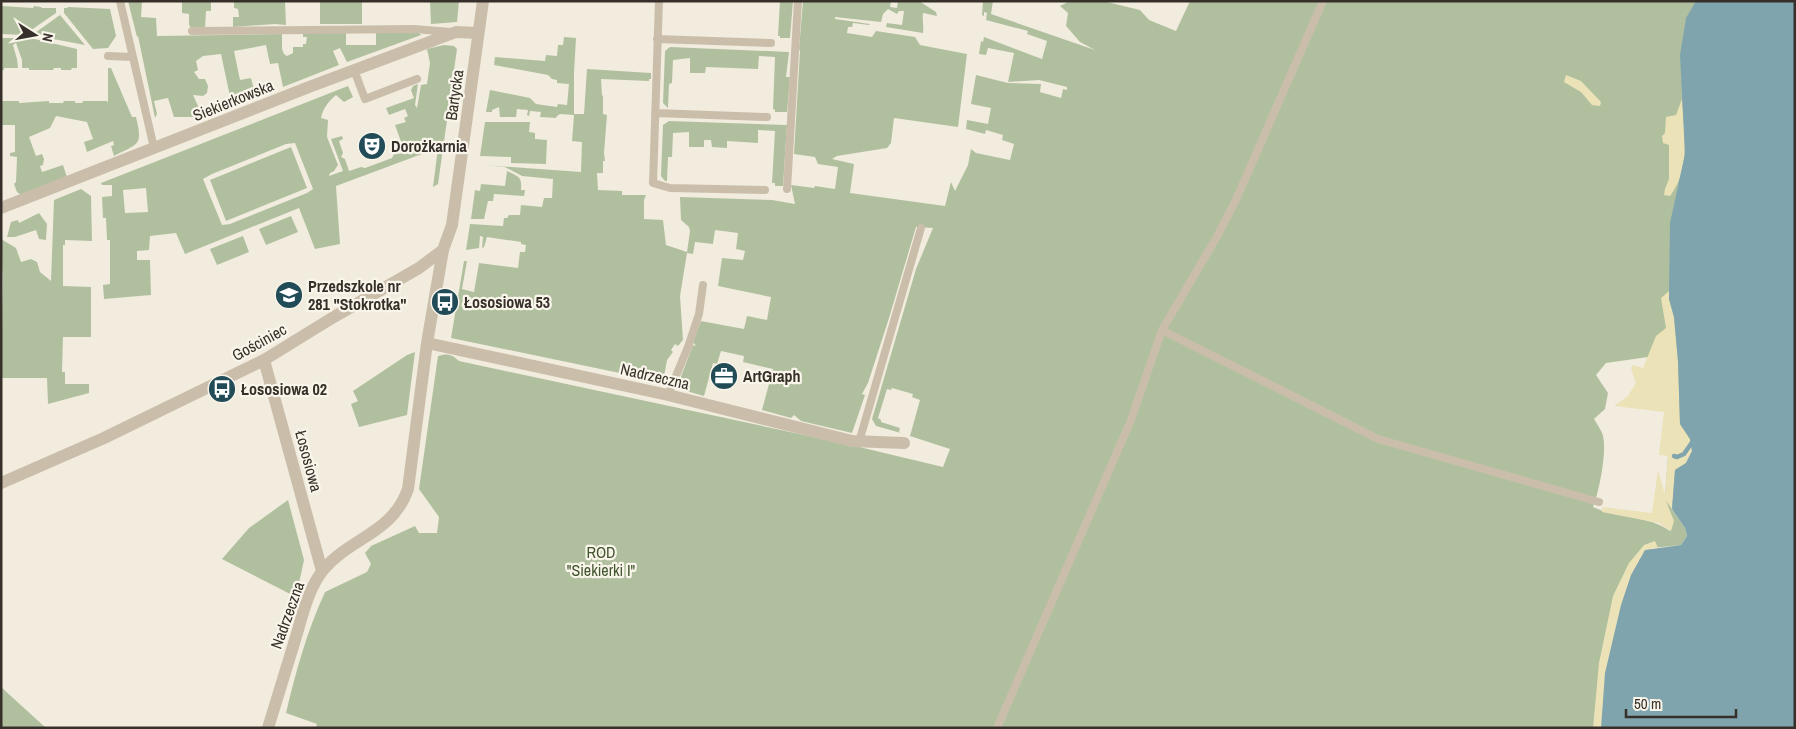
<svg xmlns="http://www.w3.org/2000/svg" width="1796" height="729" font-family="'Archivo Narrow',sans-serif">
<rect width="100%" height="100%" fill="#f2ecde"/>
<path fill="#b0c09f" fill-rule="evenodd" d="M128,1H142L141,17L156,18L157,36L282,34V49L284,54L287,56L293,53V47H303V44H306L307,37H303V33H346V45H376V33H419L421,35L347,62L340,48L333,51L339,65L283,87L278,63L270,64L266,45L234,51L240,80L251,78L256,97L232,106L221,54L203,56L196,61L198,70L194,72L199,79H205L208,86L207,93L203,96L193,95L203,117H174L168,98L154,101L157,114L155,118L138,36L137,37Z
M182,1H211V11H206L205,29L193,30L189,25V14L182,13Z
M234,1H285L286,25L275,24L233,27V17H239L238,9L234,8Z
M320,1H362V24H320Z
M430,1H459L457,22L431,24Z
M780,1H793L790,38H780V36H778Z
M803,1H891L890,7L897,8L898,1H919L936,12L937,16L923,13C922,20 924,25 923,33L886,27L887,23L902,25L904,11H899L897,14L888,9L883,14L881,22L835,17V19L870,24L869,25L853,23L852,27H848L847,33L872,37L876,31L915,37L920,45L967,54L958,127L894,118L891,143L887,148L837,156L832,159L854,164L850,193L945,206L951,182L955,191L968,165L971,149L976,153L1010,160L1014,144L1002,140L1003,135L986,130L985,134L966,129L967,120L988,124L991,108L971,104L976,75L1008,83L1041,84L1040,92L1061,98L1063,89L1067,90V87L1039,80L1008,82L1014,53L988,48L986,55L979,54L981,41L983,42L984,37L1042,59L1047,41L1027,34L1028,31L986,20L987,13L984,12V16L982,15L983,1H993L991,14L1095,50L1080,42L1066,26L1068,13L1060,6L1070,1L1107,2L1140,10L1149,20L1176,31L1190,1H1696L1694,6L1698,439L1672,509L1685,528L1687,536L1681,545L1652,548L1621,605L1601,728H316L317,724L286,713C296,671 307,631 325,592L367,572L371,564L365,553L371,546L415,526L419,533H437L439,517L419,489L438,356C447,353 452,354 459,361L851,445L943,467L950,449L910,436L920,400L912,397L913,394L892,388L891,390L887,389L878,418L881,420V422L900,428L899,432L901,433L876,426L872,419L916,269L933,228L916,227L889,318L868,383L862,394L865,395L852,433L801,421L794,415L791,418L762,410L773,369L743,362L744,356L721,351L717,364L713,363L704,396L683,390L677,387L693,345L696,346L693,342L701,321L744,329L747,316L767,320L771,297L718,286L722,258L743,260L745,251L736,249L738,233L715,230L713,244L695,242L693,254L687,253L680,296L683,340L678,346L675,344L671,350L673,352L667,360L663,382L451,338L464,261H467L462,289L474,292L479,263L518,268L520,252H525L526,245L521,244V242L487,237L484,247L482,248L483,237L480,236L479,248L466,250L470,224L503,226L504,218H507L509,215H520L521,205L542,207L544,198H552L553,179L522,176L505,167L484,165L581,172L582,142L572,141L574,115L560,114L557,116L556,118L540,117L541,112L530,111L529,116L527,115L528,110L517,109L516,117H500L499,107L492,110V112H486L490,90L530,98L536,104L557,107L558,104L567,105L569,84L557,83V80L552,79L548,75L494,65L495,57L545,61L546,55L557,56L558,45H563L564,37L576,38L574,73V114H584L587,69L651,73V79H649V81L601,79L602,95L603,96V114L607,115L604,153L605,161H603V173H597L598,190L622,191V195H646L644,200V219L663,220L666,245L687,252L690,231L689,227L681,220L680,197L772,200L795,204L791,185L814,188L815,186L835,189L838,167L818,164L815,157L794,154L800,51L799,49ZM1655,340L1670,397L1668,456L1665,497L1670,531C1648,515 1618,519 1593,507C1599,492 1607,453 1603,436C1602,431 1597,424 1594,419L1605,409L1608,393L1596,375L1606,363L1648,357Z
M2,6L33,8L34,6L41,7L42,8H56V13L24,35L1,34Z
M68,7L110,9L116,36L108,48L93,49L64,13V8H67Z
M60,15L85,45L32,35Z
M1,38H30L77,49V68H72L71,70H61V68H54L53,70H29V68H22V60L16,43L13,45L17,59L18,68H4V70H1Z
M444,45L454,46L457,49L438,184L433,187L438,148L336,186L340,244L315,249L299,208L185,254L176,233L150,236L149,250L137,251V260H150L151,295L104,299L103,285L110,284V240H107L106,218H103L102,197L112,196V185H102L101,183L348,86L353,97L344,102L336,95C329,101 323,108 321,118L328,120L327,137L338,165L334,171L330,173L329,176L343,171L331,139L342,136L343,139L339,141L343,153L341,157L345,159L349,171L361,167L365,168L392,158L394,154L398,152L399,154L402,153L401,151L404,150L395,125L406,122L404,118L408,116L405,109L389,115L386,108L414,98L411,90L413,86L418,84L415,105L417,108L421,85L427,84L430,63L427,49ZM295,143L313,189L307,193L230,224L222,225L203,179L212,174L286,144ZM146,188L148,212L125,213L123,190Z
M670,47L789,52L786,77H790L787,112H775V110L773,109L775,57L759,56L758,69L706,67L705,73H690V58L673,60L672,83L669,84L668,108L663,103L665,51Z
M108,68H111L132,117H136C143,146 139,143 114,156L111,146L114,145L113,141L87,152L84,142L93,139L87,122L56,116L50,128L29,137L36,156L42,154L44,159L43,165L40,166L42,172L63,165L67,177L21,195L17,192L14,184L16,182L17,157L10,156V153L15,152V125H1V101H19V103L49,101V103H63L64,101H75V103H82L83,101H107L108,103Z
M669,121L787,125L783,186H775V183H772L775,131L758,130V143L727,141V148L712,147L711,140H704V147H689V132L673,133L672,157H668L667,181H665L661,176L663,125Z
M485,122H530L529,132L535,133V139L547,140L546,164L511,163V157L480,156Z
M291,147L307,188L226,221L210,180Z
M507,171C519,177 522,176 521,190H525L524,196L494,194L493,201H488L484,219H471L475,190L480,191L481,184L505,186Z
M81,189L91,196L92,241L65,240V245H63V286L91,287V337H63L62,372H65V384H89V393L48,404L47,378H1L3,280L1,239L16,248L21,262L31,259L37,262L40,272L51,281L54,200Z
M39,213L47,224L46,240L39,239L36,230L15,237H7L11,222L18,220L19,223Z
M291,216L298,232L266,245L259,229Z
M243,236L249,252L217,265L210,249Z
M415,352L407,415L359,427L351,404L358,401L353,391L407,355Z
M288,500L304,560L296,597L222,559L249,528Z
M1,687L46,728H1Z"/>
<path fill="#ebe2b7" d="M1566,75L1581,81L1601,102L1600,106L1592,105L1581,92L1564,82Z
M1682,99C1684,131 1691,169 1670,196L1664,195L1665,189L1669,179V145L1663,143L1662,136L1665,133L1666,117L1676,115Z
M1669,291V299L1674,317L1678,361L1680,424L1690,439L1692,451L1686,463L1675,470L1672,509L1666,501L1674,521L1671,531L1659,523L1602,512V507L1652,513L1658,470L1665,495L1668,456L1659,455L1664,412L1614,406L1628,396L1636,383L1631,368L1633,365L1643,368L1656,336L1666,328L1661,298Z
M1655,541L1658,548H1652L1601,728H1593L1599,663L1613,596L1629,563L1644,545Z"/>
<path fill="#7fa4ae" d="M1696,1H1795V728H1601L1605,673L1621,605L1631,575L1645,550L1681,545L1687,536L1685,528L1672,509L1675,470L1686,463L1692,451L1690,439L1680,424L1678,361L1674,317L1669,299V291L1670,223L1685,154L1680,55L1686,18Z"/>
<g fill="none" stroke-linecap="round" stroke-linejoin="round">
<path stroke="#7fa4ae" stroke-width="4.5" d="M1674,456L1677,457L1684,454L1693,441"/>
<path stroke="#cabeab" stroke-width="8" d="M120,1L154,148
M659,1L653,183L670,188L765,190
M192,31L414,29L451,32
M657,39L771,43
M108,56L132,57
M354,70L365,99L417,79
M655,113L767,117
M787,189L798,1
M1162,330L1378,439L1599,502
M668,395L688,347L699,314L703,285
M859,442L921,228
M997,728L1131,420L1162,330L1215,240L1235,202L1323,1"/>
<path stroke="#cabeab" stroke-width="12" d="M1,208L309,87L456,32L478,33
M427,343L668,395L852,441L904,443
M264,360L322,571
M268,728C277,698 286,669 295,640C302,617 308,588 324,569C350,538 393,533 408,489L427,343L443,250"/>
<path stroke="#cabeab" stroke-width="12" d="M1,483L104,438L264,360L332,318L419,268L443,250L452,225L483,1"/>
</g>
<defs>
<symbol id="theatre-disc" viewBox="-11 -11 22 22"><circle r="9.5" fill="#214b57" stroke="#f9f5eb"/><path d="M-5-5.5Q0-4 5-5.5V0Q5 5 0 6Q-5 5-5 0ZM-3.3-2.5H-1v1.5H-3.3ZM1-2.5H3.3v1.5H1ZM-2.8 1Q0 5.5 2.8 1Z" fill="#fff"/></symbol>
<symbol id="school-disc" viewBox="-11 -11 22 22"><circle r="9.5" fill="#214b57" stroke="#f9f5eb"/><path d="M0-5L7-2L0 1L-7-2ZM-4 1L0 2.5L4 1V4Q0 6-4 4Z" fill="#fff"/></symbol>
<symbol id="bus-disc" viewBox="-11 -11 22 22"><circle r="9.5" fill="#214b57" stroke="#f9f5eb"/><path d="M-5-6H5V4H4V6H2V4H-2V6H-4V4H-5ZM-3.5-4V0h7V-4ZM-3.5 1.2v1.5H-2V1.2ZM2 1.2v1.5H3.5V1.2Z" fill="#fff"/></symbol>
<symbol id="office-disc" viewBox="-11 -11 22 22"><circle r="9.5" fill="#214b57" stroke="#f9f5eb"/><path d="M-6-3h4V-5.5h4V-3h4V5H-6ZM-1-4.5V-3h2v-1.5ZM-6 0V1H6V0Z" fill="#fff"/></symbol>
</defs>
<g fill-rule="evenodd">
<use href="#theatre-disc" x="356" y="130" width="32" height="32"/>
<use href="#school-disc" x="273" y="279" width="32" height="32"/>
<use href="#bus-disc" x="429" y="286" width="32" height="32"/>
<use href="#office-disc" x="708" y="360" width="32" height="32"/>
<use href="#bus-disc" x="206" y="373" width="32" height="32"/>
</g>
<g text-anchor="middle" stroke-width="4.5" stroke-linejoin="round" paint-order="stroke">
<g font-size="16" fill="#37302a" stroke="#f9f5eb">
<text transform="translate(454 95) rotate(-82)" y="6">Bartycka</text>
<text transform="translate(233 100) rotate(-22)" y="6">Siekierkowska</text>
<text transform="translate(259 342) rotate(-29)" y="6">Gościniec</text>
<text transform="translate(655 376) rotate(13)" y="6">Nadrzeczna</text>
<text transform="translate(309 461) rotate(75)" y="6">Łososiowa</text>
<text transform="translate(287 615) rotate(-70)" y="6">Nadrzeczna</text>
</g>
<g font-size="16" font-weight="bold" fill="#37302a" stroke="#f9f5eb" text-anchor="start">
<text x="391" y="152">Dorożkarnia</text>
<text x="308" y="292">Przedszkole nr<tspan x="308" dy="18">281 "Stokrotka"</tspan></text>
<text x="464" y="308">Łososiowa 53</text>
<text x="743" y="382">ArtGraph</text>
<text x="241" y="395">Łososiowa 02</text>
</g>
<g font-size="16" fill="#41552e" stroke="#f9f5eb">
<text x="601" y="558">ROD<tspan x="601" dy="18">"Siekierki I"</tspan></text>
</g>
</g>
<rect width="1796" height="729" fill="none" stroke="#37302a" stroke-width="5"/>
<g transform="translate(35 35) rotate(101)" stroke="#f9f5eb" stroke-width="4" paint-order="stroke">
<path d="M0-4L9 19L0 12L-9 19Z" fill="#37302a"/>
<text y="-8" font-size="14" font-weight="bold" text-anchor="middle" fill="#37302a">N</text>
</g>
<path d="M1626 709v8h110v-8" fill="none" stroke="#37302a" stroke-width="2.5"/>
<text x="1634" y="709" font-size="15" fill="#37302a" stroke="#f9f5eb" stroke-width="4" paint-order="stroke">50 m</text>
</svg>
